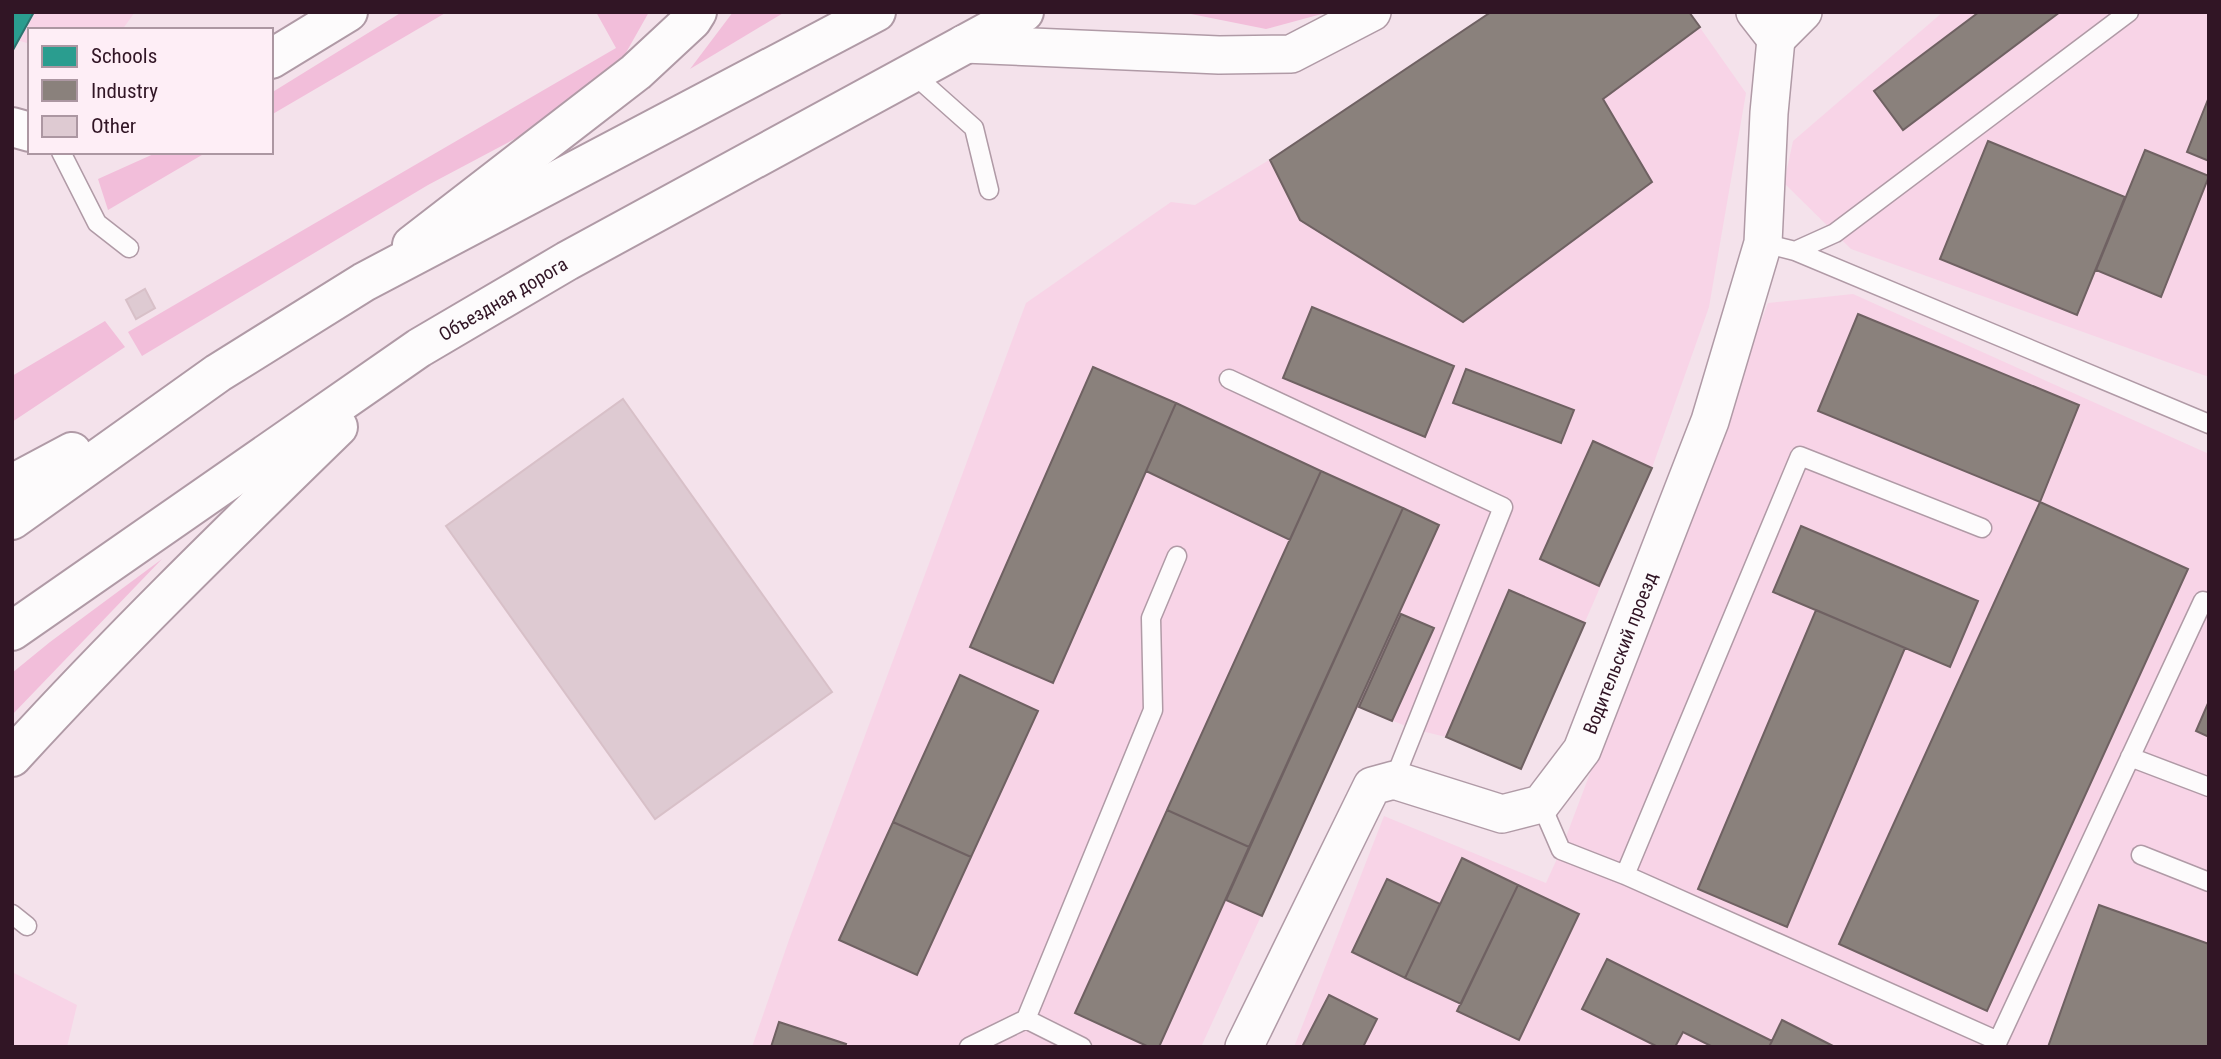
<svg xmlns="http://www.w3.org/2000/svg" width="2221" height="1059" font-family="'Roboto Condensed',sans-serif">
<rect width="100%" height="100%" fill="#f4e2eb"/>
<path fill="#f8d4e7" d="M34,12H135L122,30H30V44L17,40Z
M1491,12H1689L1746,93L1709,307L1652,468L1521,769L1446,737L1413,729L1359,707L1353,715L1201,1047H752L790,937L1026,303L1171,202L1195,205L1269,160Z
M1943,12H2209V377L1851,249L1784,183L1793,141Z
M1853,294L2209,454V1047H1294L1384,816L1546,883L1561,850L1768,303Z
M12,972L77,1005L67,1047H12Z"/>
<path fill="#f2beda" d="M402,12H447L271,115V93Z
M596,12H649L619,65L541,125L428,185L142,356L128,332L616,48Z
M733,12H785L690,69Z
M1181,12H1329L1266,29Z
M158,152H207L108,210L98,179Z
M105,321L125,347L12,422V376Z
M162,559L12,715V673L50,642Z"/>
<path fill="#2a9d8f" stroke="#2c746f" stroke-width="2" d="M12,12H34L13,50H12Z"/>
<path fill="#8a817c" stroke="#6f6162" stroke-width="2" d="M1491,12H1689L1700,27L1603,99L1652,182L1463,322L1300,220L1270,160Z
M1979,12H2060L1903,130L1874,91Z
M2209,97V161L2187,152Z
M1988,141L2125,197L2077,315L1940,259Z
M2145,150L2209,176L2161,297L2096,270Z
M1312,307L1454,366L1425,437L1283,378Z
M1858,314L2079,405L2040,502L1818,411Z
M1093,367L1176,403L1053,683L970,647Z
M1466,369L1574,410L1561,443L1453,403Z
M1176,403L1321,471L1290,540L1146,471Z
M1593,441L1652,468L1599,586L1540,559Z
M1321,471L1403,508L1249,847L1167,810Z
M2040,502L2188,569L1987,1011L1839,944Z
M1403,508L1439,525L1262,916L1226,900Z
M1801,526L1978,601L1950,667L1773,592Z
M1509,590L1585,623L1521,769L1446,737Z
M1816,610L1905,648L1787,927L1698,889Z
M1401,614L1434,628L1392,721L1359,707Z
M960,675L1038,711L971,857L893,822Z
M2209,701V737L2196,731Z
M1167,810L1249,847L1159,1047H1149L1075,1013Z
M893,822L971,857L917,975L839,940Z
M1462,858L1518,885L1461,1004L1405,978Z
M1387,879L1440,904L1405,978L1352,952Z
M1518,885L1579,914L1519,1040L1457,1011Z
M2099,905L2209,944V1047H2048Z
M1607,959L1772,1041L1769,1047H1713L1683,1032L1675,1047H1658L1582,1009Z
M1329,995L1377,1019L1363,1047H1302Z
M1782,1020L1835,1047H1769Z
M779,1022L846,1044L845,1047H771Z"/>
<path fill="#decad2" stroke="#d8c0c8" stroke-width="2" d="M145,289L155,308L136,319L126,300Z
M623,399L832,692L655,819L446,526Z"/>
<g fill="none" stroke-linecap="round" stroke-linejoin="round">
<defs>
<path id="service" d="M911,72L974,128L989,190
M61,152L97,223L129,248
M1763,243L1795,251L2209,424
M1795,251L1835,233L2129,12
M1229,379L1503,507L1394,780
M2130,757L2209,787
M1541,804L1561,850L1625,875L1998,1041L2203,601L2209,603
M2141,855L2209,882
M1625,875L1800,456L1982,528
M12,914L27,926
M1026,1019L1153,710L1151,618L1177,556
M969,1047L1026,1019L1082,1047"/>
<g id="minor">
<path d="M1755,12L1776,39L1803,12"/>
<path d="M964,44L1219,55L1291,54L1372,12"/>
<path id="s1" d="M1244,1047L1372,786L1394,780L1502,814L1541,804L1582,750L1710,421L1763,243L1769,113L1776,39"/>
</g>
<path id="tertiary" d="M271,59L348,12
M12,127L30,132
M412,245L636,72L692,20L697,12"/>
<g id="primary">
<path d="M12,484L72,452"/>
<path d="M12,520L218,373L364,282L876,12"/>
<path id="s2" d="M12,631L419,348L567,261L1024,12"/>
<path d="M12,757C116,643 227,535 338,427"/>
</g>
</defs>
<use href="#service" stroke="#b09aa6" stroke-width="21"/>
<use href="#minor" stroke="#b09aa6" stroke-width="40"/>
<use href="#tertiary" stroke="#b09aa6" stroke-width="42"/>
<use href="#primary" stroke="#b09aa6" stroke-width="42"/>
<use href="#service" stroke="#fdfbfc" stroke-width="18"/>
<use href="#minor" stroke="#fdfbfc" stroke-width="37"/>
<use href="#tertiary" stroke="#fdfbfc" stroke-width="38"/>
<use href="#primary" stroke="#fdfbfc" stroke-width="38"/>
</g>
<g text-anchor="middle" stroke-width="7" stroke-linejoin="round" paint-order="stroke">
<g font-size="19" fill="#311525" stroke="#feeef6">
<text dy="7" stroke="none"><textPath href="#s2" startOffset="593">Объездная дорога</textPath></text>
<text dy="7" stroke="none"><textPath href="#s1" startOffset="639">Водительский проезд</textPath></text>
</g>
</g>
<rect width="2221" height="1059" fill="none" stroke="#311525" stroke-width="28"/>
<rect x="28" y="28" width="245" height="126" fill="#feeef6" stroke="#ac97a2" stroke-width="2"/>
<rect x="42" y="46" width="35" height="21" fill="#2a9d8f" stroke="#ac97a2" stroke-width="2"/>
<text x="91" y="63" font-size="21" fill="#311525">Schools</text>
<rect x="42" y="80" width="35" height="21" fill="#8a817c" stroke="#ac97a2" stroke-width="2"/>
<text x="91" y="98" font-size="21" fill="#311525">Industry</text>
<rect x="42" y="116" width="35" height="21" fill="#decad2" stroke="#ac97a2" stroke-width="2"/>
<text x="91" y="133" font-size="21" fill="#311525">Other</text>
</svg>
